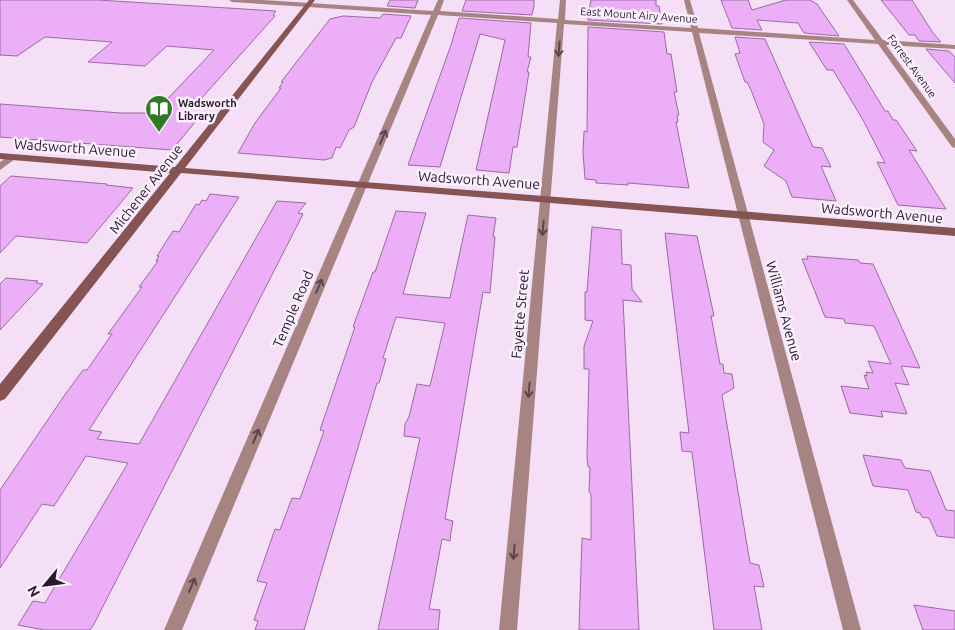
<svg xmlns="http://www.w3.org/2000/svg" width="955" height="630" font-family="Ubuntu,sans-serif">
<rect width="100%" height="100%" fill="#f4dff7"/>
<path fill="#edaef8" stroke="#9a6ba2" d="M0,0H98L276,11L273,15L275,16L182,120L196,121L172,150L0,137V104L121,113H154L214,50L167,46L145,66L88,62L112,42L45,37L17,56L0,55Z
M390,0H418L415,8L387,6Z
M466,0H534V6L532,15L462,11Z
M591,0H656V6H659L662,24L588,20L587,10H589Z
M721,0H748L752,10L786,0H810L817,4L839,36L804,33L798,23L757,20L762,30L732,28Z
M881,0H912L933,33L941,42L919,41L915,35H909Z
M383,14L411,16L401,38H396L372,82L354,127L349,130L340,148L336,147L332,158L324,160L238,153L255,123L281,88H279L283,82H281L330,19L343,16L380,18Z
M459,18L531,23L528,57H531L527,72H529L517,147H513L509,173L476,170L505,40L480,34L440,167L408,165L451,45Z
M588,27L664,32L667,54H671L677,92H674L679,115H677L678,122H676L689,188L628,183V185L596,183V180L585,179L583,152L584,131L587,132Z
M735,37L765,39L813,147L822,148L831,167L821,166L836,201L792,197L786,181L764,166L774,150L763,142L764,124L751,90L747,82H745L735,54L740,53Z
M809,42L844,44L885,111H888L893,120H896L917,151L909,150L946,209L898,205L877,162L885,163L863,120L833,70H827Z
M926,49L949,51L955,57V83Z
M11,176L107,184L106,185L133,188L87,243L16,236L0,253V186Z
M210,194L239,197L89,430L102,432L97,439L139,444L277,201L306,203L298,213L303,214L94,624L90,630H44L18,625L33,601L45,603L128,463L86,456L54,506L42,504L0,568V490L64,396L83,370H87L112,334H108L142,287H139L158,261H156L159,256H157L173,231L179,232L196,204L199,205L202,200L206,201Z
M396,211L426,213L403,294L450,298L468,215L496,218L493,237H495L490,293L483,292L445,519L453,521L451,532L450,541L442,539L429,609L440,610L438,630H378L420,438L404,436L405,424L409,417L417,384L430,386L445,323L396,317L383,358L386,359L379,383H377L304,630H255L258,621L254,620L267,583L257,581L275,529L280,530L292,498L300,499L324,431L320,430L355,327H353L373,272H375Z
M592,227L621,230L622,264L631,265L632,289L642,302L623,300L639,630H579L582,538L591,540V494L589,492L590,467H588L587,456L589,369H584V346L593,321L585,320V292H587Z
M665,233L697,236L714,316H711L720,364H723L724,373L732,374L734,388L722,395L750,563L759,565L764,587L754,586L762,630H714L692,452L682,451L680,432L689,433Z
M807,256L858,260L860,263L873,264L920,368L901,366L909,385L895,383L907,414L881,411L883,417L850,413L841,386L869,389L864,375L867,376L866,372L873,373L868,361L891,364L874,326L845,323L844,319L825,317L802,259H808Z
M6,278L38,281L36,283L43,284L0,330V284Z
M863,455L901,460L905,468L930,471L946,510L955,511V538L937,536L929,518L922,517L920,513L916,512L908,490L873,486Z
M914,605L955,611V630H923Z"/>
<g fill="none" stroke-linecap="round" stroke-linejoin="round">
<path fill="#a78482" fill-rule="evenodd" d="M229,0H263L433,11L438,0H444L440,11L558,19L560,0H566L565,20L691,28L684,0H690L698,28L875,40L847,0H853L883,40L955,45V49L886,45L955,139V148L952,147L878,44L699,33L861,630H843L692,32L564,24L517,630H499L557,23L438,15L182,630H164L431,15L232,2Z
M12,154L15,155V159L0,170V162Z"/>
<path fill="#865453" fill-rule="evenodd" d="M309,0H315L185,168L955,228V236L181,173L5,399L0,401V384L170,173L0,159V153L175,167Z"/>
</g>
<defs><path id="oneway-shaft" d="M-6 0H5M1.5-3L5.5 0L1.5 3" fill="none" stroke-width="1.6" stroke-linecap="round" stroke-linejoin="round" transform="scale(1.25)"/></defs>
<g stroke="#5d4350">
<use href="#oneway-shaft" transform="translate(559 49) rotate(95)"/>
<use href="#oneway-shaft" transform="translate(383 137) rotate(-67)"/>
<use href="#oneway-shaft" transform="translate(543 228) rotate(95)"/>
<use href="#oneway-shaft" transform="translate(319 286) rotate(-67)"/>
<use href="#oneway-shaft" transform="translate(529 390) rotate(95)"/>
<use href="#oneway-shaft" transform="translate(256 436) rotate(-67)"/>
<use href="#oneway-shaft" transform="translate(514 552) rotate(95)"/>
<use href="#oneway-shaft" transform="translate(192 585) rotate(-67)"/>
</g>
<defs>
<symbol id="library-pin" viewBox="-11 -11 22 30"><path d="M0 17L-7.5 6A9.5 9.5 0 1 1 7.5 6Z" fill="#2e7b24" stroke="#fbf0fd"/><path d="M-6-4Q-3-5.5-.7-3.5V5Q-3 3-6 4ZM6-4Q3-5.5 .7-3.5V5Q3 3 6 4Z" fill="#fff"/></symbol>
</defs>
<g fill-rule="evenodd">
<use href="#library-pin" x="143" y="93" width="32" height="43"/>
</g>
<g text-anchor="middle" stroke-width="5" stroke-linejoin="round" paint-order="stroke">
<g font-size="11" fill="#2b182f" stroke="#fbf0fd">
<text transform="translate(639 15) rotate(4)" y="4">East Mount Airy Avenue</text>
<text transform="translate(912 66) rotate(54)" y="4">Forrest Avenue</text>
</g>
<g font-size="11" font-weight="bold" fill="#2b182f" stroke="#fbf0fd" text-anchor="start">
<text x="178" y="107">Wadsworth<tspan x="178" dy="13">Library</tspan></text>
</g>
<g font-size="14" fill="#2b182f" stroke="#fbf0fd">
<text transform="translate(75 148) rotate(4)" y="5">Wadsworth Avenue</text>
<text transform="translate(479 180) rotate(4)" y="5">Wadsworth Avenue</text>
<text transform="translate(146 189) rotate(-52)" y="5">Michener Avenue</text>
<text transform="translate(882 213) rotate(5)" y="5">Wadsworth Avenue</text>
<text transform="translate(293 309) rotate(-67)" y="5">Temple Road</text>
<text transform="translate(784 311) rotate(75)" y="5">Williams Avenue</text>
<text transform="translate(520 314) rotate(-85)" y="5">Fayette Street</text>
</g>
</g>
<g transform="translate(45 585) rotate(241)" stroke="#fbf0fd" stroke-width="4" paint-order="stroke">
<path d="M0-4L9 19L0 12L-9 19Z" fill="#2b182f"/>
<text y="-8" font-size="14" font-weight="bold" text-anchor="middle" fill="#2b182f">N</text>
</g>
</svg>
